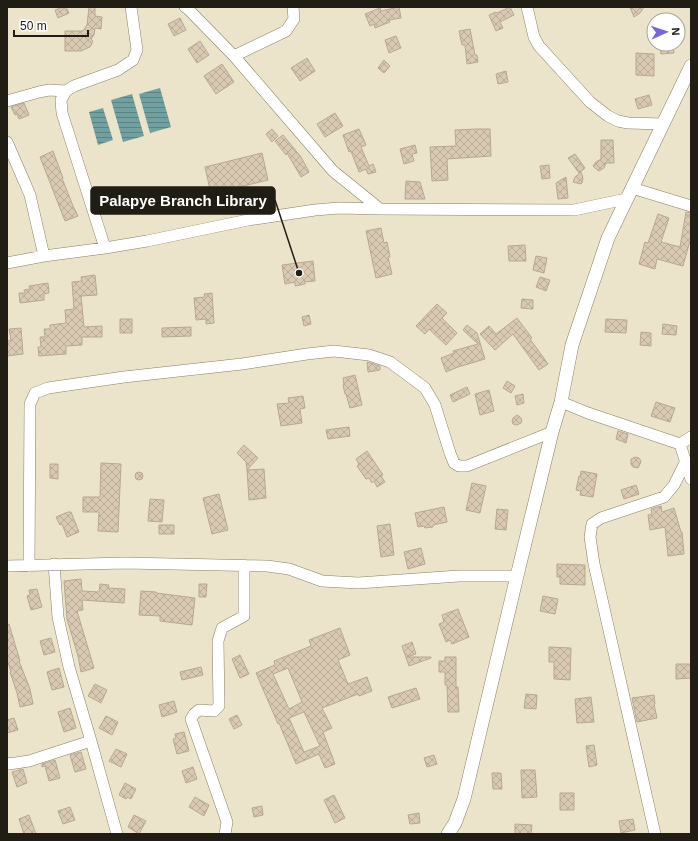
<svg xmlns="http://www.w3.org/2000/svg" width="698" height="841" font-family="Helvetica,sans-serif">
<defs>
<pattern id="water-rules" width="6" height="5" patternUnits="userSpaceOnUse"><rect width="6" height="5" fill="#70a0a0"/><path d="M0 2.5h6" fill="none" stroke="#5c8281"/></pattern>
<pattern id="building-cross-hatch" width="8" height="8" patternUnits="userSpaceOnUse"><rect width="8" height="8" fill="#d9c9b3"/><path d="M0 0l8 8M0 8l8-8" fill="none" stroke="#baac99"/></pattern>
</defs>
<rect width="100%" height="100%" fill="#ebe4ca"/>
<path fill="url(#water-rules)" d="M160,88L171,127L150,133L139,94Z
M132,94L144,136L123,142L111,100Z
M103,108L113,140L98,145L89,112Z"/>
<path fill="url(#building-cross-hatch)" stroke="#b7a891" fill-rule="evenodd" d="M63,7H66L69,13L58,18L55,10Z
M89,7H95V16L102,17L101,29L95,28L94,35L91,39L93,41L90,47L81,51H65V31H83L87,25Z
M399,7L401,18L389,20L390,22L375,28L374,24L370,26L365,14L380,8L381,11Z
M510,7L514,15L500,22L503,28L496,31L489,15L496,12L497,13Z
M630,7H644L640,13L634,17Z
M180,18L186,30L174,36L168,24Z
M470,29L475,55H477L478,62L467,64L465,45H462L459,31Z
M396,36L401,48L389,53L385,40Z
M200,41L209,55L197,63L188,49Z
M660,44H673L674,53L661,54Z
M636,53L654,54V76L636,75Z
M307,58L315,71L300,81L291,68Z
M384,60L390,66L384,73L378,68Z
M222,64L234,82L216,94L204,76Z
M506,71L508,82L498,84L496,74Z
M649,95L652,105L638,109L635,99Z
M24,103L29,115L19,119L17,114L15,115L11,107Z
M335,113L343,126L325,137L317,124Z
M272,129L278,136L272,142L266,134Z
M359,129L366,145L361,147L369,166L373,164L376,172L368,174L366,169L359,172L351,151L349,152L343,135Z
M476,129H490L491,156L447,159L448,180L432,181L430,147L456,146L455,130Z
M283,135L301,157L309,172L301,177L287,153L286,155L275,141Z
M601,140H613L614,163H606L604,168L599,171L596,169L593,166L596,162L601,159Z
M415,145L417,153L412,154L414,161L404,164L400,149Z
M53,151L63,178H62L73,206L78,216L65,221L40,157Z
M262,153L268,180L211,194L205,167Z
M575,154L585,168L579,173L568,158Z
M549,165L550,178L542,179L540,166Z
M581,172L583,178L582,183L581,184L573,182L575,177Z
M566,177L568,198L558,199L556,183Z
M406,181L420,182L425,199H405Z
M686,212L691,213V241H690L683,266L657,259L655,269L639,264L645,242L648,243L658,214L669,218L661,242L680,247Z
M381,228L384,243L387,242L390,257H388L392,274L376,278L366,231Z
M525,245L526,261H509L508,246Z
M536,256L547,258L544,273L533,270Z
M313,261L315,281L304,282L305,284L295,286V282L285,284L282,265Z
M95,275L97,295L81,296L84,327L102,326V337H82V345L66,346V354L39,356L38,347H41L40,337H45L44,329H50V325L66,323L65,310L74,309L72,282L82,281L81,277Z
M540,277L550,280L546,291L536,287Z
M48,283L49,293L44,294V300L20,303L19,293H25L24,290L30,289L29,286Z
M212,293L214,323L206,324V319L196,320L194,298L205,297L204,294Z
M522,299L533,300V309L521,308Z
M437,304L447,313L442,318L457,333L446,345L429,329L425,334L416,326Z
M309,315L311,324L304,326L302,317Z
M517,318L532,338L530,339L548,364L539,370L513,334L495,350L480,334L489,326L496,334Z
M120,319H132V333H120Z
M606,319L627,320L626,333L605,332Z
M663,324L677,326L676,335L662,334Z
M467,325L477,333L485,359L458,367L446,372L441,358L454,353L453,351L478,344L463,330Z
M191,327V336L162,337V328Z
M21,328L23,354L7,356V341L11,340L9,329Z
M641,332L651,333V346L640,345Z
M367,362L380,366V370L368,372Z
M355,375L362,405L350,408L346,394H345L343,385H344L343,378Z
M507,381L515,386L511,393L503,388Z
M467,387L470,394L453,402L450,395Z
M489,390L494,411L480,415L475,394Z
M523,394L524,403L517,405L515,396Z
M303,396L305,408L300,409L302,423L281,426L277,404L289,403L288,398Z
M656,402L675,408L670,422L651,416Z
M517,415L520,417L522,420L521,423L517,425L513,424L512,421L513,418Z
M349,427L350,436L328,439L326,430Z
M618,431L628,434L626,443L616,439Z
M244,445L258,458L247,470L246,462L237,453Z
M367,451L383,475L381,476L385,482L377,487L374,481L372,483L369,478L366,479L357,466L359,464L356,459Z
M635,457L639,458L641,461L640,464L638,468L633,467L631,464V459Z
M101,463L121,464L118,532L98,531L99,512H83V497H100Z
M50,464H58V479L50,478Z
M264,469L266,498L249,500L247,470Z
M581,471L597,474L593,497L580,495L581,491L576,490L579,476L580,477Z
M135 476a4 4 0 1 1 8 0a4 4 0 1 1-8 0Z
M472,483L486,486L480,513L466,510Z
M636,485L639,494L624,499L621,490Z
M219,494L228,530L212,534L203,498Z
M150,499L164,500L162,522L148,521Z
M661,506L662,512L674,508L681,532H682L684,554L668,556L665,527L650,530L648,515L652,514L651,509Z
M444,507L447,522L433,525V527L425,528L424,526L418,527L415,513Z
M497,509L508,510L506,530L495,529Z
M68,512H71L79,532L67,537L62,524L60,525L56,517Z
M390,524L394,555L381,557L377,526Z
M159,525H174V534H159Z
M421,548L425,564L408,569L404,552Z
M557,564L585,565V585L560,584V577H557Z
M81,579L82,591L99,592L100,584L109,585L108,588L125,589L124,603L82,600L83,610L77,611L94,668L81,672L78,656L67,619L64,581Z
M199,584H207L206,597H199Z
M37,589L42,607L31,610L27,596L30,595L29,590Z
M141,591L156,592V593L195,598L192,625L160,621V616L139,615Z
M543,596L558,599L555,614L540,611Z
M458,609L469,637L452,644L450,640L446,642L439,624L444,622L442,615Z
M9,624L20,661H19L30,689L33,704L20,707L17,693L10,672H11L7,659V625Z
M340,628L350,655L338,660L348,684L367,677L372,691L359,696L358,694L322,708L332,728L323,732L335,764L325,768L319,754L296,764L279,723L278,724L256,673L275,665L274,661L311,646L309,640ZM288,668L302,702L289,709L273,674ZM304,712L320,746L304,752L289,718Z
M51,638L55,652L44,655L40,641Z
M412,642L416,654L407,657H431V658L409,666L402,646Z
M549,647L571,648L570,680L554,679V662H549Z
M240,655L249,674L240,678L232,659Z
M445,657H456V687H458L459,712H448L447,685H445V672H439V661H445Z
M676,664H691V678L676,679Z
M201,667L203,675L182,680L180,672Z
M59,668L64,687L52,690L47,672Z
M95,684L107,690L101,703L88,696Z
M416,688L420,699L392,708L388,697Z
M526,694L537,695L536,709L524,708Z
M654,695L655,704H654L657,718L637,722L632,698Z
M591,697L594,722L577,723L575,699Z
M174,701L177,712L162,717L159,705Z
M70,708L76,728L64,732L58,712Z
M237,715L242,725L234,729L229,719Z
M106,716L118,722L112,735L99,728Z
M14,718L18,730L7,733V720Z
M184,732L189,751L177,754L173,739L176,738L175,734Z
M594,745L597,765L589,767L586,746Z
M116,749L127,754L121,767L109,761Z
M81,752L86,769L75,772L70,755Z
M434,755L437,764L427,767L424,758Z
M55,760L60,778L49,781L45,766L42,767V764Z
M193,767L197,779L186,783L182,771Z
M23,769L27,783L17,787L12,772Z
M521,770H535L537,797L522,798Z
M492,773H501L502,789H493Z
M125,783L136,789L131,799L127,797L126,799L119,795Z
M560,793H574V810H560Z
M334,795L345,818L335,823L324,800Z
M195,797L209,805L204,816L189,807Z
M262,806L263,815L254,817L252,808Z
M70,807L75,820L63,824L58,811Z
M419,813L420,823L410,824L408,815Z
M29,815L36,834H24L19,819Z
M134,815L146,821L139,834L128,827Z
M633,819L635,830L621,833L619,821Z
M515,824L532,825L531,834H515Z"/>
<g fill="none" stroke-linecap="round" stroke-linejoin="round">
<defs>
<path id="minor" d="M185,7L188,9L234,56L333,171L380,209
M527,7L534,37L539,46L590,102L608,116L618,121L628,123L663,124
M234,56L286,31L294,19L293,7
M7,101L39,92L49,90L66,91
M7,142L24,181L30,195L44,256
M632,188L691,206
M105,248L62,113L61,100L66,91L74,86L118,70L133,60L137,50L131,7
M7,263L44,256L105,248L147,241L248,220L315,210L339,208L380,209L574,210L626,199
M561,402L588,413L680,444L691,437
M680,444L691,479
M54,564L58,617L69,667L91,741L117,834
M7,566L125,563L267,566L289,569L322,581L358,583L459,576H517
M29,566L30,404L35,393L48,388L124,377L242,364L307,354L334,351L369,355L390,362L425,388L435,405L450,453L454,463L459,466H467L552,432
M7,763L9,764L29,761L91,741
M225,834L227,822L191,719L194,714L199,710L214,711L219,706L218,641L222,628L244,616V565
M655,834L594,564L590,537L592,524L601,518L664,497L674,485L685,463"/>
<path id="tertiary" d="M448,834L455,823L464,799L517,576L552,432L561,402L572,345L608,238L691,66"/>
</defs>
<use href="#minor" stroke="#868068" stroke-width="12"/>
<use href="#tertiary" stroke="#868068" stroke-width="14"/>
<use href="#minor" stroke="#fff" stroke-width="11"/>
<use href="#tertiary" stroke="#fff" stroke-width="13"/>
</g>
<path fill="none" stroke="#201e14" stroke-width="1.5" d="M299 273L275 200"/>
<circle fill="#201e14" stroke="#fff" stroke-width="1.5" cx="299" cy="273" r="4"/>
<rect fill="#201e14" stroke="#201e14" stroke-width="1.5" x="91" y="187" width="184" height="27" rx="4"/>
<g font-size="15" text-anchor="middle" font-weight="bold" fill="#fff">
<text x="183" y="206">Palapye Branch Library</text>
</g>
<rect width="698" height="841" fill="none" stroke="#201e14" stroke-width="16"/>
<g transform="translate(666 32) rotate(87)"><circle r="19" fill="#ffffff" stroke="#a6a5a1"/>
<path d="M0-3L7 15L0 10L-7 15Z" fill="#7366e0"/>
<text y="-6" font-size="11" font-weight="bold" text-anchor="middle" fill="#201e14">N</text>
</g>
<path d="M14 30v6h74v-6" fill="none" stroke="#201e14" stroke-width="2"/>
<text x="20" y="30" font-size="12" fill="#201e14" stroke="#ffffff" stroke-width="3" paint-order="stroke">50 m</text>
</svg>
